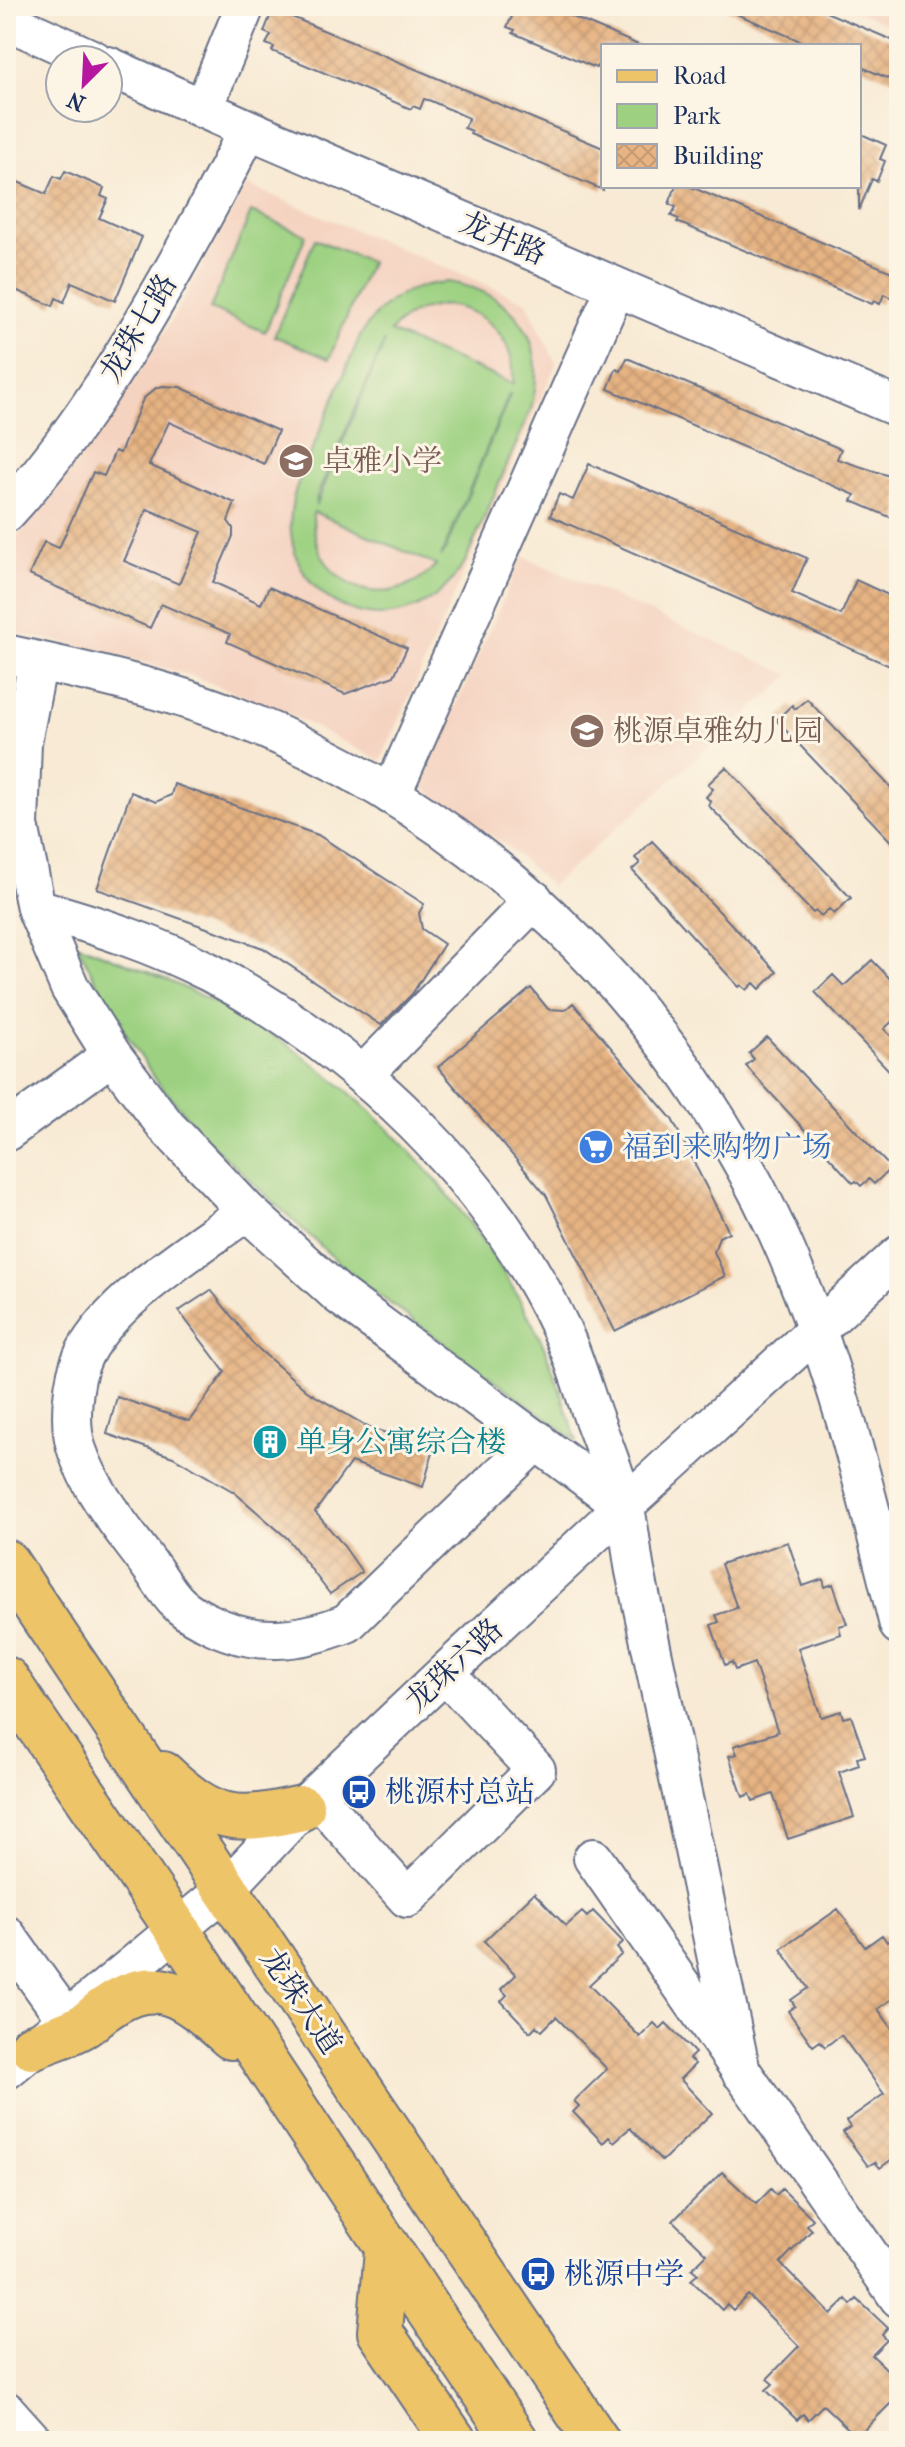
<svg xmlns="http://www.w3.org/2000/svg" width="905" height="2447" font-family="'IM FELL French Canon','Noto Serif SC',serif">
<defs>
<pattern id="building-cross-hatch" width="8" height="8" patternUnits="userSpaceOnUse" patternTransform="scale(2)"><rect width="8" height="8" fill="#e6b382"/><path d="M0 0l8 8M0 8l8-8" fill="none" stroke="#c59a73"/></pattern>
</defs>
<rect width="100%" height="100%" fill="#fcf5e5"/>
<filter id="ink" filterUnits="userSpaceOnUse"><feTurbulence type="fractalNoise" baseFrequency=".0125" numOctaves="2"/><feDisplacementMap in="SourceGraphic" scale="16" xChannelSelector="R" yChannelSelector="G"/><feConvolveMatrix kernelMatrix="1 2 1 2 8 2 1 2 1" color-interpolation-filters="sRGB"/></filter>
<filter id="wash" filterUnits="userSpaceOnUse"><feTurbulence type="fractalNoise" baseFrequency=".006" numOctaves="4" result="noise"/><feDisplacementMap in="SourceGraphic" scale="32" xChannelSelector="R" yChannelSelector="G"/><feGaussianBlur stdDeviation="1.8" result="paint"/><feColorMatrix in="noise" values="0 0 0 0 0 0 0 0 0 0 0 0 0 0 0 0 0 1.4 0 .05"/><feComposite in="paint" operator="in"/></filter>
<g filter="url(#wash)">
<rect width="100%" height="100%" fill="#f8ead4"/>
<path fill="#f5d3c1" d="M844,6H899V29Z
M247,185L527,302L556,364L381,761L289,714L193,676L93,649L6,631V548L43,508L113,415L174,316Z
M522,556L791,675L551,886L510,849L421,786Z"/>
<path fill="#9dd181" stroke="#5c8070" stroke-width="2" fill-rule="evenodd" d="M251,212L306,235L265,332L210,309Z
M315,239L370,262L329,359L274,336Z
M448,282C517,293 549,341 531,409L466,560C406,666 261,605 296,488L360,336C381,301 407,285 448,282ZM447,305C490,312 516,341 513,384L390,332C405,314 423,307 447,305ZM385,341L317,503L316,504L317,496ZM510,395L445,550L441,557L509,395ZM313,513L314,512L436,565C386,619 311,586 313,513Z
M77,944C132,965 186,986 238,1015C364,1083 477,1210 540,1338C555,1370 565,1407 577,1441L354,1277L207,1140L156,1080L113,1014Z"/>
<g id="blocks">
<path fill="url(#building-cross-hatch)" fill-rule="evenodd" d="M517,6H547L641,46H603V68L598,65L596,68L513,33L515,30L507,27Z
M718,6H812L899,43V83L859,66V46H812Z
M273,9L603,148V190L470,134L472,131L464,128L469,118L431,101L424,99L420,109L413,106L411,109L272,51L274,47L266,44L271,35L264,32Z
M859,133L886,145L880,159L885,161L877,181L872,179L859,210Z
M65,171L104,188L101,196L108,199L99,218L142,237L115,301L72,282L64,302L56,298L53,306L6,286V177L46,194L54,176L61,179Z
M676,186H689L899,275L891,298L884,294L880,304L874,301L872,304L677,222L679,219L671,216L676,207L669,204Z
M627,358L841,449L837,459L899,479V521L852,501L855,495L608,389L616,369L621,371Z
M163,386L180,387L278,431L264,464L169,422L149,465L235,503L228,521L233,528V536L213,582L261,604L269,587L407,648L394,676L345,694L227,642L230,634L161,604L150,628L29,575L44,542L59,548L93,472L104,476L115,451L120,453L143,399L156,388ZM147,509L202,532L179,584L124,561Z
M589,464L807,558L792,593L841,615L856,580L899,600V670L550,516L559,494L573,500Z
M807,699L899,796V850L776,720L792,705L795,709Z
M726,767L851,898L834,914L829,909L821,916L816,911L813,913L708,805L711,802L706,797L713,789L708,784Z
M174,784L318,835L424,904L419,913L422,929L444,944L412,994L381,1025L263,948L97,889L131,792L156,802L171,795Z
M652,841L777,972L760,989L754,983L747,990L741,985L739,987L632,870L640,863L635,858Z
M872,960L899,988V1015L884,1029L899,1044V1081L815,992L833,975L844,986Z
M531,988L548,1009L565,1010L573,1003L672,1119L729,1232L719,1237L714,1252L725,1276L615,1331L546,1195L438,1067Z
M767,1037L891,1168L874,1184L869,1179L861,1186L856,1181L853,1183L746,1066L754,1059L749,1053Z
M211,1290L254,1345L307,1391L368,1427L434,1449L423,1487L351,1462L315,1512L341,1542L362,1572L330,1594L287,1538L234,1492L173,1457L107,1434L117,1397L189,1421L225,1372L179,1311Z
M788,1542L803,1586L823,1579L825,1587L833,1584L847,1624L839,1626L841,1634L798,1648L821,1717L841,1711L843,1718L851,1716L865,1756L857,1758L859,1765L839,1772L854,1817L788,1839L773,1794L753,1801L750,1794L743,1797L729,1756L737,1754L734,1746L778,1732L754,1663L735,1670L732,1662L725,1665L711,1625L719,1622L716,1615L737,1608L721,1564Z
M534,1893L566,1926L582,1912L587,1917L593,1911L623,1942L617,1948L622,1954L589,1985L640,2037L654,2023L660,2029L666,2023L695,2053L689,2059L695,2064L680,2079L712,2113L662,2161L630,2128L614,2142L609,2137L603,2143L573,2112L579,2106L574,2101L607,2069L556,2017L542,2031L536,2026L530,2032L501,2001L507,1995L501,1989L516,1975L484,1941Z
M838,1909L865,1947L882,1935L887,1942L899,1933V1994L878,2009L899,2038V2154L880,2168L875,2162L868,2166L843,2132L850,2127L846,2121L884,2094L841,2035L825,2047L820,2041L813,2046L788,2011L795,2006L791,2000L808,1988L781,1949Z
M722,2172L756,2204L771,2189L776,2195L782,2189L813,2219L807,2225L812,2230L780,2263L831,2314L846,2299L851,2305L857,2299L888,2328L882,2335L887,2340L872,2355L899,2381V2395L857,2437L823,2405L808,2420L803,2414L797,2420L766,2390L773,2384L767,2379L799,2346L748,2295L733,2310L727,2304L722,2310L691,2280L698,2274L692,2269L707,2254L673,2221Z"/>
</g>
</g>
<g filter="url(#ink)">
<use href="#blocks" fill-opacity="0" stroke="#687087" stroke-width="2"/>
<g fill="none" stroke-linecap="round" stroke-linejoin="round">
<defs>
<path id="minor" d="M6,20L94,60
M108,66L248,129L899,408
M203,109L245,6
M6,513C74,439 127,352 176,265C201,220 226,176 248,129
M6,654C85,671 164,688 239,718C477,813 670,999 777,1231C833,1353 867,1495 899,1625
M38,661L22,742L19,825L36,908L70,988L112,1055L166,1126L247,1211L339,1295L624,1506
M391,795L616,287
M36,908C96,925 155,944 211,973C358,1051 490,1177 561,1329C574,1356 582,1386 592,1414C603,1444 616,1475 624,1506C630,1527 631,1550 635,1571L741,2072
M363,1075L534,900
M6,1132L112,1055
M247,1211C196,1249 113,1298 84,1354C72,1378 68,1425 77,1450C92,1494 124,1530 151,1567C160,1579 169,1596 181,1606C188,1612 198,1618 207,1622C254,1647 299,1642 347,1623L537,1440
M316,1796L407,1898L536,1770L445,1673
M593,1858L899,2298
M6,1935L66,2019
M6,2070L227,1888L302,1808L445,1673L624,1506L899,1255
M6,2411L33,2441"/>
<path id="major" d="M6,1562L597,2441
M6,1679L176,1928L516,2441
M163,1774C215,1823 236,1823 302,1808
M32,2047C48,2040 68,2035 83,2026C92,2021 99,2012 108,2007C161,1970 191,2002 231,2037
M387,2250L380,2332L454,2441"/>
</defs>
<use href="#minor" stroke="#687087" stroke-width="42"/>
<use href="#major" stroke="#687087" stroke-width="48"/>
<use href="#minor" stroke="#fff" stroke-width="38"/>
<use href="#major" stroke="#eec469" stroke-width="44"/>
</g>
</g>
<defs>
<symbol id="school-disc" viewBox="-11 -11 22 22"><circle r="9.5" fill="#8d6e63" stroke="#fcf5e5"/><path d="M0-5L7-2L0 1L-7-2ZM-4 1L0 2.5L4 1V4Q0 6-4 4Z" fill="#fff"/></symbol>
<symbol id="supermarket-disc" viewBox="-11 -11 22 22"><circle r="9.5" fill="#3f7fe0" stroke="#fcf5e5"/><path d="M-6-5.5h2.5l.6 2H6L4.5 2H-2.5L-4.4-4H-6ZM-1.5 3.2a1.3 1.3 0 1 0 .1 0ZM3 3.2a1.3 1.3 0 1 0 .1 0Z" fill="#fff"/></symbol>
<symbol id="building-disc" viewBox="-11 -11 22 22"><circle r="9.5" fill="#0f9aa8" stroke="#fcf5e5"/><path d="M-4-6H4V6H1V3H-1V6H-4ZM-2.5-4.3h1.7v1.8h-1.7ZM.8-4.3h1.7v1.8H.8ZM-2.5-1h1.7V.8h-1.7ZM.8-1h1.7V.8H.8Z" fill="#fff"/></symbol>
<symbol id="bus-disc" viewBox="-11 -11 22 22"><circle r="9.5" fill="#1a4fb4" stroke="#fcf5e5"/><path d="M-5-6H5V4H4V6H2V4H-2V6H-4V4H-5ZM-3.5-4V0h7V-4ZM-3.5 1.2v1.5H-2V1.2ZM2 1.2v1.5H3.5V1.2Z" fill="#fff"/></symbol>
</defs>
<g fill-rule="evenodd">
<use href="#school-disc" x="276" y="441" width="40" height="40"/>
<use href="#school-disc" x="567" y="711" width="40" height="40"/>
<use href="#supermarket-disc" x="576" y="1127" width="40" height="40"/>
<use href="#building-disc" x="250" y="1422" width="40" height="40"/>
<use href="#bus-disc" x="339" y="1772" width="40" height="40"/>
<use href="#bus-disc" x="518" y="2254" width="40" height="40"/>
</g>
<g text-anchor="middle" stroke-width="6" stroke-linejoin="round" paint-order="stroke">
<g font-size="30" fill="#1b2f5e" stroke="#fcf5e5">
<text transform="translate(503 238) rotate(23)" y="10">龙井路</text>
<text transform="translate(138 328) rotate(-59)" y="10">龙珠七路</text>
<text transform="translate(454 1665) rotate(-43)" y="10">龙珠六路</text>
<text transform="translate(301 2001) rotate(56)" y="10">龙珠大道</text>
</g>
<g font-size="30" fill="#785e54" stroke="#fcf5e5" text-anchor="start">
<text x="322" y="471">卓雅小学</text>
<text x="613" y="741">桃源卓雅幼儿园</text>
</g>
<g font-size="30" fill="#366cbe" stroke="#fcf5e5" text-anchor="start">
<text x="622" y="1157">福到来购物广场</text>
</g>
<g font-size="30" fill="#0d838f" stroke="#fcf5e5" text-anchor="start">
<text x="296" y="1452">单身公寓综合楼</text>
</g>
<g font-size="30" fill="#164399" stroke="#fcf5e5" text-anchor="start">
<text x="385" y="1802">桃源村总站</text>
<text x="564" y="2284">桃源中学</text>
</g>
</g>
<rect width="905" height="2447" fill="none" stroke="#fcf5e5" stroke-width="32"/>
<rect x="601" y="44" width="260" height="144" fill="#fcf5e5" stroke="#a2a6af" stroke-width="2"/>
<rect x="617" y="70" width="40" height="12" fill="#eec469" stroke="#a2a6af" stroke-width="2"/>
<text x="673" y="84" font-size="24" fill="#1b2f5e">Road</text>
<rect x="617" y="104" width="40" height="24" fill="#9dd181" stroke="#a2a6af" stroke-width="2"/>
<text x="673" y="124" font-size="24" fill="#1b2f5e">Park</text>
<rect x="617" y="144" width="40" height="24" fill="url(#building-cross-hatch)" stroke="#a2a6af" stroke-width="2"/>
<text x="673" y="164" font-size="24" fill="#1b2f5e">Building</text>
<g transform="translate(84 84) rotate(204)"><circle r="38" fill="#fcf5e5" stroke="#a2a6af" stroke-width="2"/>
<path d="M0-6L14 30L0 20L-14 30Z" fill="#b5179e"/>
<text y="-12" font-size="22" font-weight="bold" text-anchor="middle" fill="#1b2f5e">N</text>
</g>
</svg>
